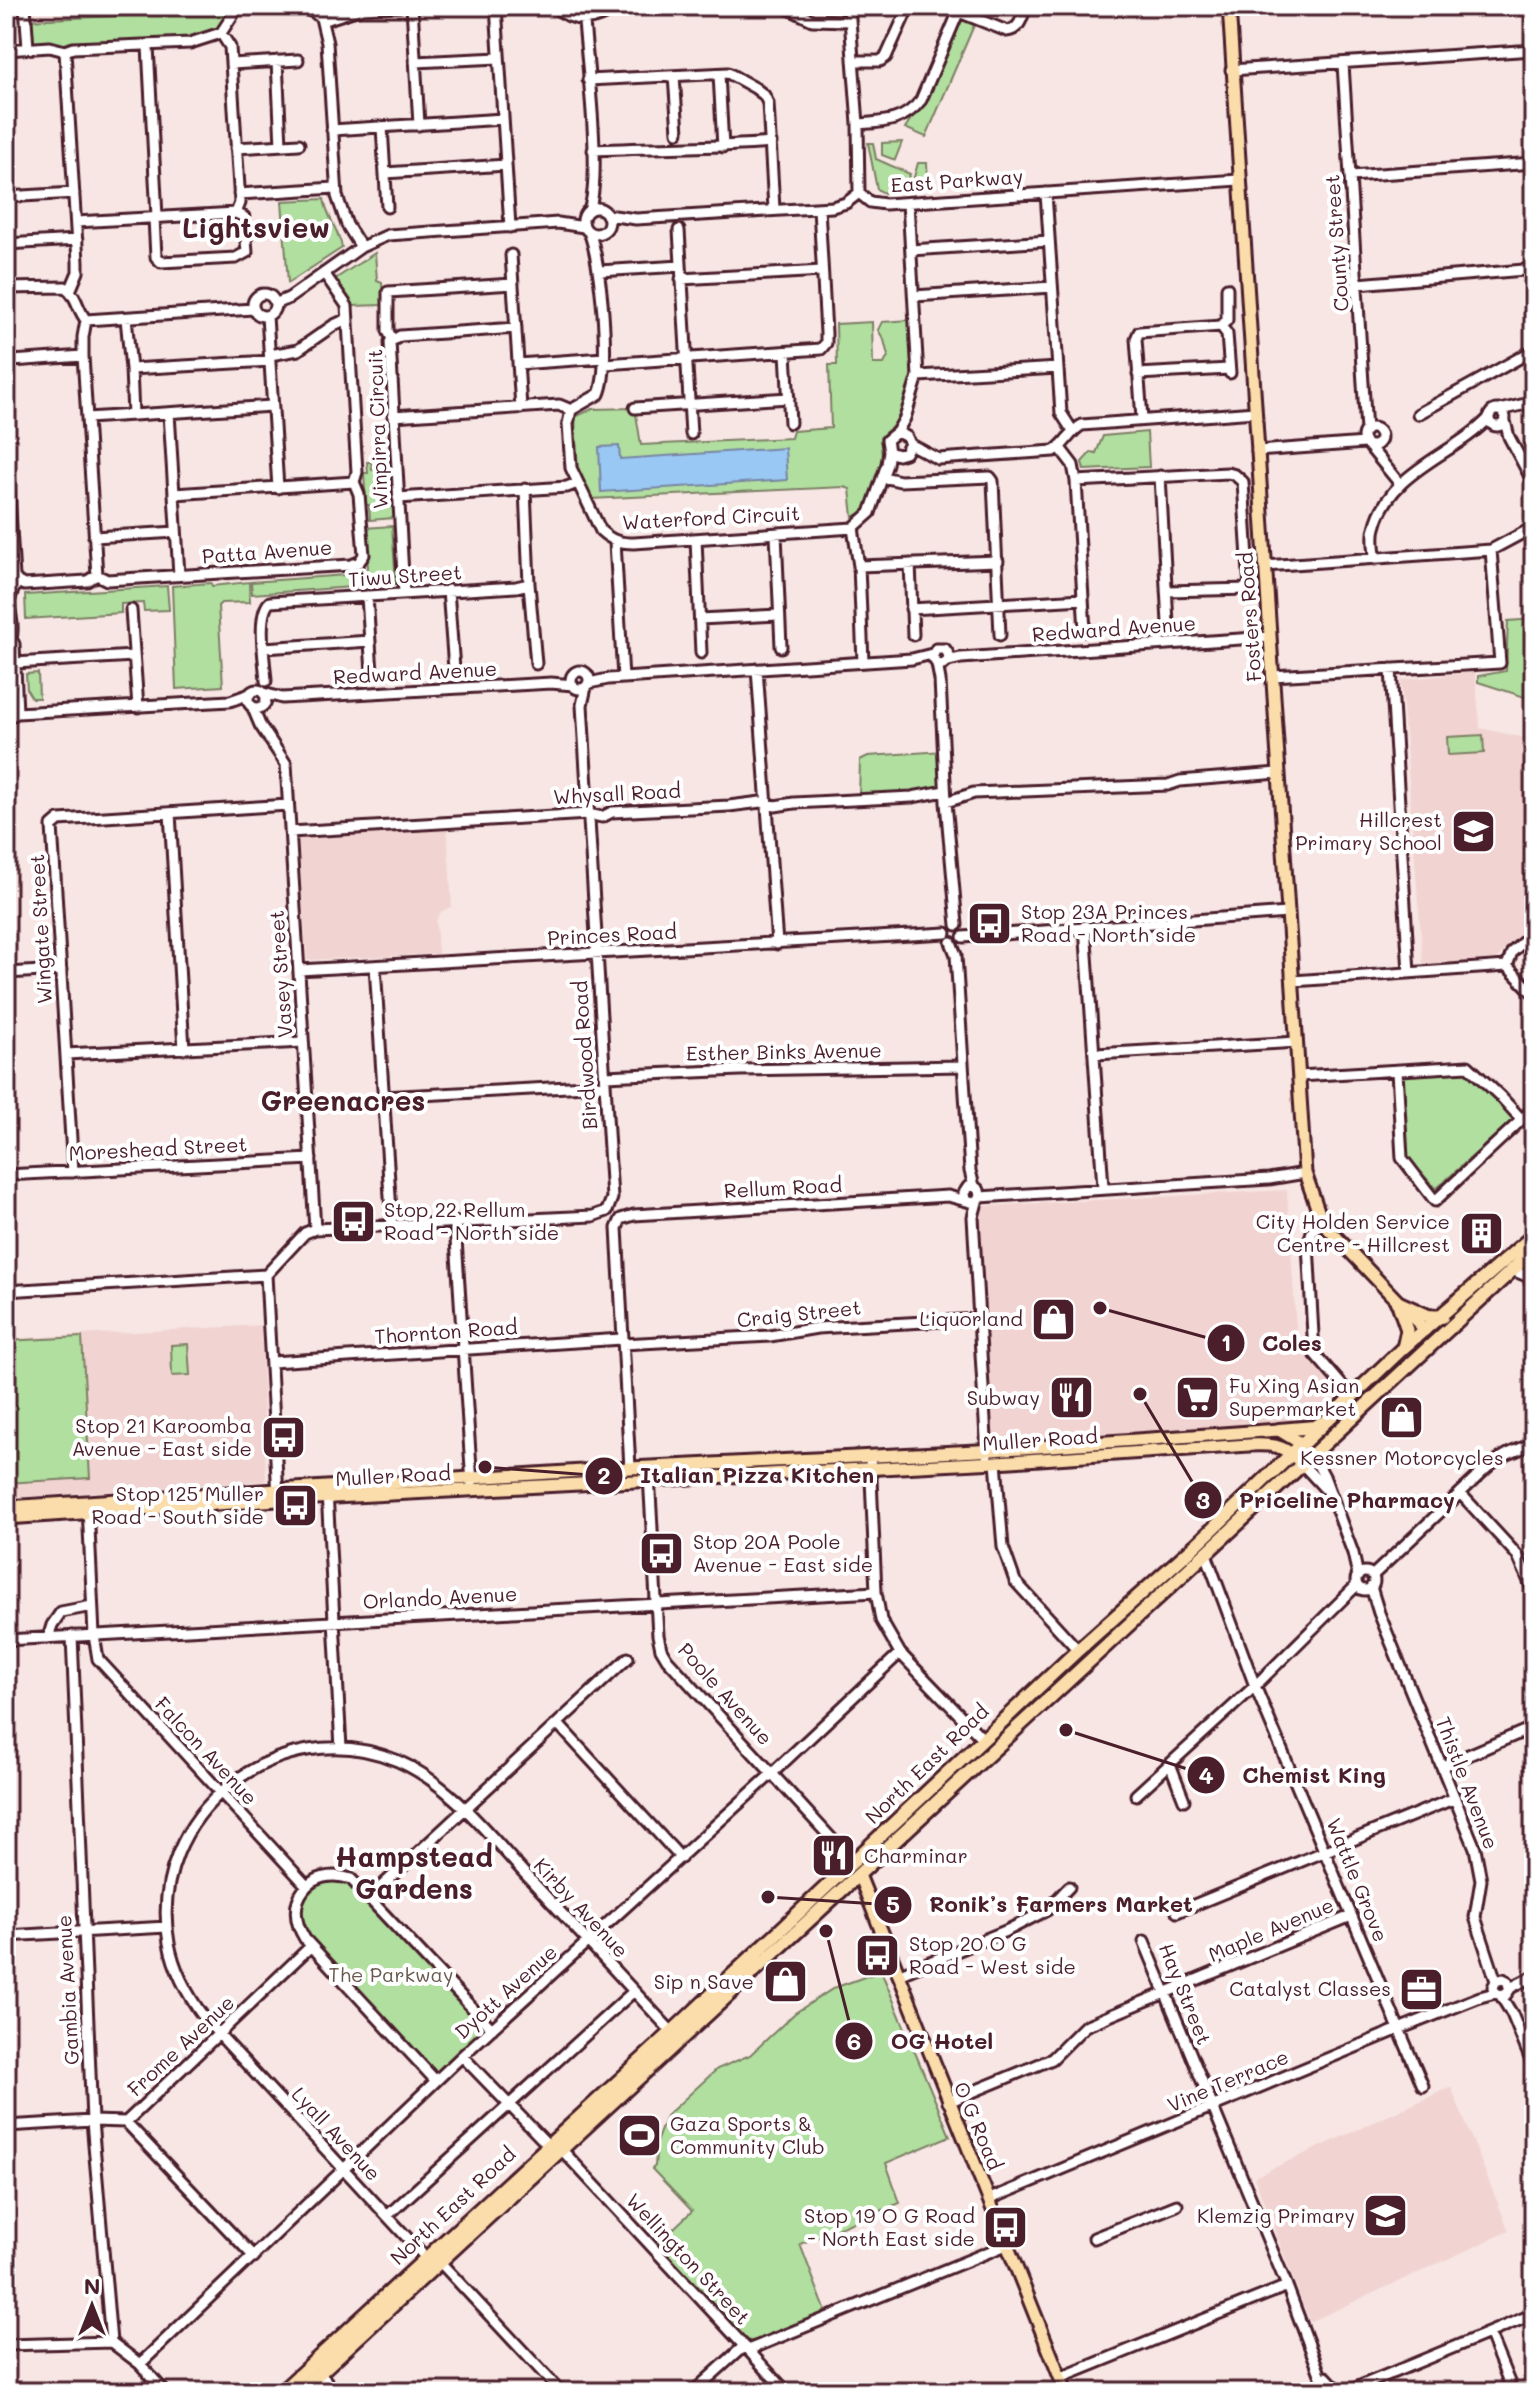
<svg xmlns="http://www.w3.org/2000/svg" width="1540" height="2398" font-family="Mali,sans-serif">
<rect width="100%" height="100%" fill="#f7e6e4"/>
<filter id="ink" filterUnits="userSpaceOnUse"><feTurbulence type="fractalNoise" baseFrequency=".0125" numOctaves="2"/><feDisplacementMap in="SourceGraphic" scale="16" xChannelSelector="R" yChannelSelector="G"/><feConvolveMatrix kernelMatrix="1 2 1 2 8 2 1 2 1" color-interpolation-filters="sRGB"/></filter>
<g filter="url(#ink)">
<path fill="#f1d4d1" d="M1475,672L1480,728L1534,740V922L1507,946L1497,959L1423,964L1401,680Z
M447,829L452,906L441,912L436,920L438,954L307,960L298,837Z
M1287,1190L1297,1342L1336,1392L1314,1420L992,1443L979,1215L984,1206Z
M261,1325L266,1481L6,1498V1339Z
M1451,2087L1509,2231L1310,2322L1254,2177Z"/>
<path fill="#b0df9f" stroke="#7d7f65" stroke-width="2" d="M140,6H225L229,12L217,28L188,38L28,47L26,20L138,15Z
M963,19L975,23L926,137L905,128L926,95L930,93L939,72L938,68L943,63L955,34L954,30L957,22Z
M902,142L895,160L882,155V143Z
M868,143H873L876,159L910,174L903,190L884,193L877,189Z
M918,163H927L928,186L910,190L908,187L912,184Z
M324,199C327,217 341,235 342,248L288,283L282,201Z
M375,253L377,280L382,282L383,305L352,306L335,279Z
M12,296L15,348L6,349V297Z
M910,320C911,350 918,402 894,425C889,429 885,432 880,438L883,465L864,512L853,517L850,489L844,487L590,499L578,473L575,417L592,409L635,408L641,445L791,438L793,431L831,428L829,365H837L836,324L872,322L873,364H884L888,356L884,340L878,330L882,322Z
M1147,432L1149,467L1084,470L1082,462L1091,452L1096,453L1103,436Z
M386,460H391L393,492L383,493V503H393L394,518L370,520L369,505H366L364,473H368L367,462H371L372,470L385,469Z
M392,526L396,584L252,594L251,582L359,574L368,568L365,528Z
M249,582L250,602L221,603L218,606L223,686L176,689L172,586L211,583L212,586Z
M167,586L169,610L144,611L143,603L121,604V613L26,619L25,595Z
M1534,619V700L1478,682V676L1506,671L1508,621Z
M38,673L39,698H32L27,690L26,674Z
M1483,735L1484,753L1448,755L1447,737Z
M944,751L945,791L859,799L860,760L868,756Z
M1468,1070L1515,1118L1436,1189L1406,1156L1401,1075Z
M82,1337L90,1478L6,1483V1341Z
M188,1344L190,1375L172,1376L171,1345Z
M331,1875L358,1884L492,2029L436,2080L302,1935L295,1917L306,1885Z
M881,1971L950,2136L886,2163L900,2203L800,2244L826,2312L759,2340L750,2341L740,2335L656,2245L692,2211L652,2169L655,2166L657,2140L666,2116L717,2069L750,2055L795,2013L834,1988Z"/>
<path fill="#98c8f3" stroke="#7984a3" stroke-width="2" d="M619,446L620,459L785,448L787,480L601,492L599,447Z"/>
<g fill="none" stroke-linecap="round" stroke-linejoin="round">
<defs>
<path id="minor" d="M25,6L28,48
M299,6L315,13
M314,6L317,15L328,19L362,8L400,6
M412,6L419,125
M496,6L510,227
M553,6C576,25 594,23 618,6
M783,6L812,20L850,21
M849,6L858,124L859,193
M959,12L1007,31C1020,30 1022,17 1026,6
M321,18L327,43L337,196L347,225L361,247
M584,21C587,63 602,176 589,210
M148,46L157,217
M6,50L50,47L65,51L73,48L190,43L221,33
M65,51L78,262V272L70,291
M277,61L281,145
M853,61H880L886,57L909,6
M415,62L499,58
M231,64L298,60
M1343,64L1366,431
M1231,70L1534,50
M719,74L723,147
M674,76L678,132
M588,80L728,73L755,88L764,95L768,103L774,209
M858,124C884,122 904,122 921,100L961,6
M382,127L387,207
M332,130L503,119
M236,148L299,144
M593,150C652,147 711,148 771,143
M385,173L506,165
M1351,176L1534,163
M1046,193L1061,413L1072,430
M239,194L335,188
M6,197L74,193
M583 221a13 13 0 1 1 26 0a13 13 0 1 1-26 0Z
M236,213L240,203L230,47L221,33L236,10
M607,215L636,219L832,207L846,203L859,193L870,202L885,204L1239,180
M76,222L236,213L244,217L247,252L236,258L161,262L156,257L154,218
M679,230L691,434
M589,232C601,260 611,368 599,394L571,410L568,424L571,468L601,531C612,541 620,543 634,543L853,528L870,513L887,464L889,452L887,440L897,432L907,437L910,444L905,453L898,455L889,452
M6,244L77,240
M911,250L1049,241
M511,255L521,408
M599,271L681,266
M324,273L347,306L357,472L354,482
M681,279L822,271
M1358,284L1524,270L1534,274
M6,288L65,287C77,295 77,309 86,320
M253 305a11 11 0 1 1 22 0a11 11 0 1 1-22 0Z
M914,296L1052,287
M275,304L289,298L361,247L388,235L558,223L584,227
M267,316L278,488
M126,318L131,369
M86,320L83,337V356L97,575
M86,320L253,309
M1221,326L1227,320V288
M392,339L388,331V292L513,284
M786,353L790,423
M270,355L298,350L334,325L347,319
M6,364L12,361L83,356
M518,364L604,358
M605,364L821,349L826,343V333L819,208
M1138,374L1229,369
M918,376L1058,368
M635,408L789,398
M1489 418a8 8 0 1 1 16 0a8 8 0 1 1-16 0Z
M1500,410L1534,402
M169,413L179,575
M1418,414L1534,350
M133,415L131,369L270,361
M393,416L559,405L571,410
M87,418L272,406
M1142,419L1136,339L1139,332L1221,326L1227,334L1230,373
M1505,421L1509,437L1534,484
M1363 437a9 9 0 1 1 18 0a9 9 0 1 1-18 0Z
M897,432L905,418L918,376L908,203
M6,444L14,577L18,582
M910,444L938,459L1054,451C1066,444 1070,431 1082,425L1255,412
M1368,445L1400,484
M1060,448L1073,465L1076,481L1085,631
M1257,451L1365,443
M1160,476L1168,623
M883,477L900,481L990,477L993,481L1000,635
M1076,481L1228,473L1235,475L1243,482L1250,589L1166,591
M174,494L354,482
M398,498L567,487L577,483
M853,528L859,566L863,662
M776,534L781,647
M94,537L176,532
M696,539L701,653
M615,542L623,678
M1375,559C1375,549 1372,537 1375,528C1389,470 1453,456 1489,418
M910,564L913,635
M859,566L998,561
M1265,566L1491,550L1534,527
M97,575L107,580L351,565L359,562L364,555L359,494L354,482
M18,582L24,585L87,581L97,575
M529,584L536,664
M448,590L454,669
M404,593L390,342L400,336L516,328
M367,596L372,673
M911,609L1083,599
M131,610L138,707
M700,619L779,615
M264,648L370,641
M948,661L961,658L1270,637
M15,663L134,656
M937,664L943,665L948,661L949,655L945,649H936L932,657L937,664L940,680L946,802L957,925
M757,669L777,944
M1391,669L1409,973
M571 680a9 9 0 1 1 18 0a9 9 0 1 1-18 0Z
M1272,676L1500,663L1491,550
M266,681C265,662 256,614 270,602L516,587L529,584L525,489
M589,683L608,679L912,659L932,654
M248 699a9 9 0 1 1 18 0a9 9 0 1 1-18 0Z
M263,693L282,698L551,683L573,685
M252,706L260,725L286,764L315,1229
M17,713L14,644L11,639C17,615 0,607 18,582
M6,719L17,713L230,701L250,694
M946,802L974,793L1168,785L1180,781L1278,773
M170,813L184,1049
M290,832L588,814L602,817L612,812L729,806L761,802L775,806L794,803L912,797L945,791
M1085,926L1103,1187
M963,937L1287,913
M951,942L956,955L970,1171L974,1186
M375,966L392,1227
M1507,966L1512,952L1534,932
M1507,966L1534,994
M299,970L946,933
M6,973L61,970
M1293,981L1507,966
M66,1054L303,1042
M1096,1054L1297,1042
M1397,1071L1402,1158L1435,1201L1534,1108
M605,1076L740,1070L963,1066
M1299,1076L1468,1066L1501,1097L1522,1120
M383,1097L605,1085
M73,1172L52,826L59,820L288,805
M6,1175L311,1159
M980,1197L1269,1179L1305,1173
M977,1202L973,1217L987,1455
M1322,1222L1312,1232L1308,1244L1314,1353L1352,1397
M455,1224L472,1484
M1512,1270L1527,1276L1534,1289
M6,1291L266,1275
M623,1344L770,1336L817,1328L979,1319
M272,1362L622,1339
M870,1456L876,1592L881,1620L900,1653L983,1739
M1313,1456L1324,1476L1353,1553L1358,1576
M996,1462L1003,1547L1015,1581L1078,1650
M1303,1465L1327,1491
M630,1468L617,1228L621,1219L634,1215L948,1196L974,1203L980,1197L979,1190L974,1186L968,1187L964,1193L965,1199
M649,1475L658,1635L661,1649L667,1659L853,1862
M327,1492L341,1748
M1460,1493L1518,1556L1534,1593
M278,1496L266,1275L305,1233L315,1229L593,1216L607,1211L612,1198L582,705L586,687
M88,1507L94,1635L98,1659L306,1885
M1206,1554L1255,1686L1423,2086
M1356 1581a9 9 0 1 1 18 0a9 9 0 1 1-18 0Z
M1372,1576L1491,1464L1508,1454L1534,1443
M1371,1587L1379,1613L1475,1848L1481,1880L1475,1917L1496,1981
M72,1636L92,2121L111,2342
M48,1638L52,1625L61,1612L92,1606
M6,1640L876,1592
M558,1724L681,1858
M1170,1764L1184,1800
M1443,1766L1534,1727
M1136,1795L1255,1686L1357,1585
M370,1897L628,1658
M1177,1912L1455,1798
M6,1936L167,1927
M1144,1941L1287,2286L1326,2390
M898,1975L1008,1930L1047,1910L1069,1887
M1510,1988L1534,1976
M1501,1996L1512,2014L1534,2068
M462,2056L548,2145
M436,2081L305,1939C281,1902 310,1865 351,1879L492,2029
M948,2102L1052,2059L1085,2026L1351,1916
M126,2122L254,2257
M6,2126L92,2121L126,2122L311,1946
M562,2150L787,2392
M990,2199L1399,2029L1480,1997L1495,1993L1505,1996L1510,1989L1507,1981L1503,1979L1496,1981L1493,1987L1495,1993
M387,2216L634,1991
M1094,2238L1177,2205
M426,2258L205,2019C188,1996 174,1971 169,1943C145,1815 279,1710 398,1761C451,1784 490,1836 528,1877C576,1929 624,1981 672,2032
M439,2261L561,2392
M1489,2333L1513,2392
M6,2345L111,2342L140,2364L165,2392
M748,2350L1006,2245
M140,2364L462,2056L766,1779L900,1653
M319,2373L336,2392
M1326,2377L1340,2392
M1060,2378L1287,2286
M693,2392L744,2346
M1346,2392L1534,2314"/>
<path id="major" d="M1229,6L1305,1173L1322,1222L1425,1330
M1399,1307L1407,1330L1403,1348
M6,1507L630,1468L977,1451L1279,1430L1302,1444
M6,1518L278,1500L996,1462L1249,1445C1269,1444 1283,1444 1298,1460
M859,1875L1066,2392"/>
<path id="highway" d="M1397,1302L1428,1316L1442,1317
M1279,1430L1315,1427L1322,1423
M281,2392L672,2032L1078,1650L1197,1544L1403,1348L1534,1235
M299,2392L1534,1250"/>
</defs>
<use href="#minor" stroke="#4a1f2b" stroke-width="15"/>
<use href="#major" stroke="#4a1f2b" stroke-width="17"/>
<use href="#highway" stroke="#4a1f2b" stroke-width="18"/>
<use href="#minor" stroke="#fff" stroke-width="9"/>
<use href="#major" stroke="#faddab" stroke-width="11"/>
<use href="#highway" stroke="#faddab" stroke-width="12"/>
</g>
</g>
<defs>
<symbol id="school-square" viewBox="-11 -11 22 22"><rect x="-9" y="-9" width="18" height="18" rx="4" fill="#4a1f2b" stroke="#fff"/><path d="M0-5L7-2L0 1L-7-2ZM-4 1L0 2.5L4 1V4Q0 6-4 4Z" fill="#fff"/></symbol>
<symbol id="bus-square" viewBox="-11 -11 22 22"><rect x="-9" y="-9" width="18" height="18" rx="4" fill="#4a1f2b" stroke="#fff"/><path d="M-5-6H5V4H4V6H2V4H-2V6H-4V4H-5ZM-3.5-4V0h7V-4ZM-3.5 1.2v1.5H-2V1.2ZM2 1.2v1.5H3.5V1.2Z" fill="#fff"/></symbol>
<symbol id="building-square" viewBox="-11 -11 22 22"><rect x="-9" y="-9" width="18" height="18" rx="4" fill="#4a1f2b" stroke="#fff"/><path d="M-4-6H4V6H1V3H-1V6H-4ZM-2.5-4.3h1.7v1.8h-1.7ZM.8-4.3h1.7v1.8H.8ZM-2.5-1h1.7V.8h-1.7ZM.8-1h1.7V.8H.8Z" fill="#fff"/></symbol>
<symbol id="shop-square" viewBox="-11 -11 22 22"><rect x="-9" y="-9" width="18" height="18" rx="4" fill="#4a1f2b" stroke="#fff"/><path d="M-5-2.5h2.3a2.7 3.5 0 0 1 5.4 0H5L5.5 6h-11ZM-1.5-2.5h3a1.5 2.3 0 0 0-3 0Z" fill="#fff"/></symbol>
<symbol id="restaurant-square" viewBox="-11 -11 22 22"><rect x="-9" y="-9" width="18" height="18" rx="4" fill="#4a1f2b" stroke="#fff"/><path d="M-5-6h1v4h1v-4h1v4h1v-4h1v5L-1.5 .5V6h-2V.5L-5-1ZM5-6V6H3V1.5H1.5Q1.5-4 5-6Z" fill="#fff"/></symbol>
<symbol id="supermarket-square" viewBox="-11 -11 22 22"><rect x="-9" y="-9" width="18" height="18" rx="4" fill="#4a1f2b" stroke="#fff"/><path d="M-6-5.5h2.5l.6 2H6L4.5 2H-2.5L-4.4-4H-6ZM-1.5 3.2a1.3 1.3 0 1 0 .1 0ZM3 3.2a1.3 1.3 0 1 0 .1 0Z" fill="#fff"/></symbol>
<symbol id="office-square" viewBox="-11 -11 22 22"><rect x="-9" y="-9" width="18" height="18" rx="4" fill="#4a1f2b" stroke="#fff"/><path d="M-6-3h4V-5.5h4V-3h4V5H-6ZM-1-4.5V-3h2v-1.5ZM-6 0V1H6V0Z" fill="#fff"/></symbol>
<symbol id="stadium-square" viewBox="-11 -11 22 22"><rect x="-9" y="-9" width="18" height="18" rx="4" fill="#4a1f2b" stroke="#fff"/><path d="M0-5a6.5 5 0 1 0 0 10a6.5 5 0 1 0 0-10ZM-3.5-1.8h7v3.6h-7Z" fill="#fff"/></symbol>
</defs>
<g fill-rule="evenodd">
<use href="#school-square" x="1448" y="806" width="51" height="51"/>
<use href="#bus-square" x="964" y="898" width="51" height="51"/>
<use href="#bus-square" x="328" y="1196" width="51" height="51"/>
<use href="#building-square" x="1456" y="1208" width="51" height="51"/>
<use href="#shop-square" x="1028" y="1294" width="51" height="51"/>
<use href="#restaurant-square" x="1046" y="1372" width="51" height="51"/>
<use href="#supermarket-square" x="1172" y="1372" width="51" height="51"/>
<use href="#shop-square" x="1376" y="1392" width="51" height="51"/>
<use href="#bus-square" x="258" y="1412" width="51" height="51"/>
<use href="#bus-square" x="270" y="1480" width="51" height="51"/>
<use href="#bus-square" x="636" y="1528" width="51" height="51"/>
<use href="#restaurant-square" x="808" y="1830" width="51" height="51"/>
<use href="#bus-square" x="852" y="1930" width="51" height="51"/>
<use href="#shop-square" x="760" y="1956" width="51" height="51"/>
<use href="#office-square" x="1396" y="1964" width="51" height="51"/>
<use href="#stadium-square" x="614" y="2110" width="51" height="51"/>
<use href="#school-square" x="1360" y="2190" width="51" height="51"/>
<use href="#bus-square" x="980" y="2202" width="51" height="51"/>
</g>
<g text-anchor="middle" stroke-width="8" stroke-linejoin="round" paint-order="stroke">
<g font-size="20" fill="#4a1f2b" stroke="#fff">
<text transform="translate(957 181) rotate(-4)" y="7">East Parkway</text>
<text transform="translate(1337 243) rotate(-94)" y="7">County Street</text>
<text transform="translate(378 429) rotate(-92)" y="7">Winpirra Circuit</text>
<text transform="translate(711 518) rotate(-3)" y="7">Waterford Circuit</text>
<text transform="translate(267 552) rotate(-4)" y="7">Patta Avenue</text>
<text transform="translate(405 576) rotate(-4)" y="7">Tiwu Street</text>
<text transform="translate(1250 617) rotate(-94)" y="7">Fosters Road</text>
<text transform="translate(1114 629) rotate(-4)" y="7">Redward Avenue</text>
<text transform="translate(415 673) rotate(-3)" y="7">Redward Avenue</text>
<text transform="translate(617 794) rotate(-3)" y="7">Whysall Road</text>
<text transform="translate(41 929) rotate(-93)" y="7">Wingate Street</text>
<text transform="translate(612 935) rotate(-3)" y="7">Princes Road</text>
<text transform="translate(281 974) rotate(-94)" y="7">Vasey Street</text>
<text transform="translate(784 1052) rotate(-1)" y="7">Esther Binks Avenue</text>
<text transform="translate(585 1055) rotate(-94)" y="7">Birdwood Road</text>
<text transform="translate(158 1149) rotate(-3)" y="7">Moreshead Street</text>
<text transform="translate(783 1188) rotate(-3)" y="7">Rellum Road</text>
<text transform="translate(799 1314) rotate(-6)" y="7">Craig Street</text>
<text transform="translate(446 1332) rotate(-4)" y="7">Thornton Road</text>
<text transform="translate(1040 1440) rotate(-4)" y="7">Muller Road</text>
<text transform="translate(393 1476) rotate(-3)" y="7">Muller Road</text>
<text transform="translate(440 1598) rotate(-3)" y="7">Orlando Avenue</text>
<text transform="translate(725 1694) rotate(48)" y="7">Poole Avenue</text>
<text transform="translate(206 1751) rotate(47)" y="7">Falcon Avenue</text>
<text transform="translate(927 1764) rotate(-44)" y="7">North East Road</text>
<text transform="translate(1467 1783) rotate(69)" y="7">Thistle Avenue</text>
<text transform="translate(1357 1880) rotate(68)" y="7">Wattle Grove</text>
<text transform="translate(581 1908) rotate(47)" y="7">Kirby Avenue</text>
<text transform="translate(1271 1930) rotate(-23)" y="7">Maple Avenue</text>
<text transform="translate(68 1990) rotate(-93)" y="7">Gambia Avenue</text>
<text transform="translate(506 1992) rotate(-42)" y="7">Dyott Avenue</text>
<text transform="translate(1185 1994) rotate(68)" y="7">Hay Street</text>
<text transform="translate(181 2046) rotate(-43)" y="7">Frome Avenue</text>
<text transform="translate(1228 2081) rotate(-23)" y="7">Vine Terrace</text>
<text transform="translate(978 2126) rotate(67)" y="7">O G Road</text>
<text transform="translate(336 2134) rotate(47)" y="7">Lyall Avenue</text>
<text transform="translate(453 2206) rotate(-43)" y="7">North East Road</text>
<text transform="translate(688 2259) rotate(47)" y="7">Wellington Street</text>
</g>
<g font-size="20" fill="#4a1f2b" stroke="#fff" text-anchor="end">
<text x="1442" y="827">Hillcrest<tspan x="1442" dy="23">Primary School</tspan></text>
<text x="1021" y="919" text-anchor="start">Stop 23A Princes<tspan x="1021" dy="23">Road - North side</tspan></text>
<text x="384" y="1217" text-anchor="start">Stop 22 Rellum<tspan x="384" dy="23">Road - North side</tspan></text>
<text x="1450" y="1229">City Holden Service<tspan x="1450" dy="23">Centre - Hillcrest</tspan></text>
<text x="1023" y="1326">Liquorland</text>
<text x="1229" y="1393" text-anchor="start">Fu Xing Asian<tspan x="1229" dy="23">Supermarket</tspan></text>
<text x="1040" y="1405">Subway</text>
<text x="252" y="1433">Stop 21 Karoomba<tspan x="252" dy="23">Avenue - East side</tspan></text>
<text x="1402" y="1465" text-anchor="middle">Kessner Motorcycles</text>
<text x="264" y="1501">Stop 125 Muller<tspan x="264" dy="23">Road - South side</tspan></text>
<text x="693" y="1549" text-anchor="start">Stop 20A Poole<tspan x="693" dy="23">Avenue - East side</tspan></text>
<text x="864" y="1863" text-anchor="start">Charminar</text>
<text x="909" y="1951" text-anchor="start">Stop 20 O G<tspan x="909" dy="23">Road - West side</tspan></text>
<text x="754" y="1989">Sip n Save</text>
<text x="1391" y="1996">Catalyst Classes</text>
<text x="670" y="2131" text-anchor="start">Gaza Sports &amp;<tspan x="670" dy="23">Community Club</tspan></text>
<text x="975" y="2223">Stop 19 O G Road<tspan x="975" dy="23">- North East side</tspan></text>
<text x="1355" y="2223">Klemzig Primary</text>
</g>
<g font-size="20" fill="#69594e" stroke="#fff">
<text x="391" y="1982">The Parkway</text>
</g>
<g font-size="28" font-weight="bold" fill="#4a1f2b" stroke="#fff">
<text x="256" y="238">Lightsview</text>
<text x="343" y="1111">Greenacres</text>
<text x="414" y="1867">Hampstead<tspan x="414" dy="32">Gardens</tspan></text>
</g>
</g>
<path fill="none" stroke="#4a1f2b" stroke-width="3" d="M1100 1308L1226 1343M485 1467L604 1476M1140 1394L1203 1500M1066 1730L1206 1775M768 1897L893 1905M826 1931L854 2041"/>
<g fill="#4a1f2b" stroke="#fff" stroke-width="3">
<circle cx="1100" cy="1308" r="8"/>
<circle cx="485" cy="1467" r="8"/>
<circle cx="1140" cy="1394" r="8"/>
<circle cx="1066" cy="1730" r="8"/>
<circle cx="768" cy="1897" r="8"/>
<circle cx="826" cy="1931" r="8"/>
<circle cx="1226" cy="1343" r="20"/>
<circle cx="604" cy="1476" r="20"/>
<circle cx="1203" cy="1500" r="20"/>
<circle cx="1206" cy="1775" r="20"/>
<circle cx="893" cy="1905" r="20"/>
<circle cx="854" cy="2041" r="20"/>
</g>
<g font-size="24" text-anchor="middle" font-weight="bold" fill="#fff">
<text x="1226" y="1351">1</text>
<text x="604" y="1484">2</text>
<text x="1203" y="1509">3</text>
<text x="1206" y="1784">4</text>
<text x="893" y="1913">5</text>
<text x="854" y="2050">6</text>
</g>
<g font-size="22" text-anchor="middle" font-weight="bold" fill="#4a1f2b" stroke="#fff" stroke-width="8" stroke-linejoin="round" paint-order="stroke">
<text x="1292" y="1351">Coles</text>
<text x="757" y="1483">Italian Pizza Kitchen</text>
<text x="1347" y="1508">Priceline Pharmacy</text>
<text x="1314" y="1783">Chemist King</text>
<text x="1061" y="1912">Ronik’s Farmers Market</text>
<text x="942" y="2049">OG Hotel</text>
</g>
<rect width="1540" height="2398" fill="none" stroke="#fff" stroke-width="32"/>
<rect x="16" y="16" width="1508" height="2366" fill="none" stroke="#4a1f2b" stroke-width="3" filter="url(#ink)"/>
<g transform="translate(92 2306)" stroke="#ffffff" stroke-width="6" paint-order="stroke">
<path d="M0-6L14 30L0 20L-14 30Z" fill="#4a1f2b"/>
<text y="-12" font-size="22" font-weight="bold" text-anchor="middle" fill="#4a1f2b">N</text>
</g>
</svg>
